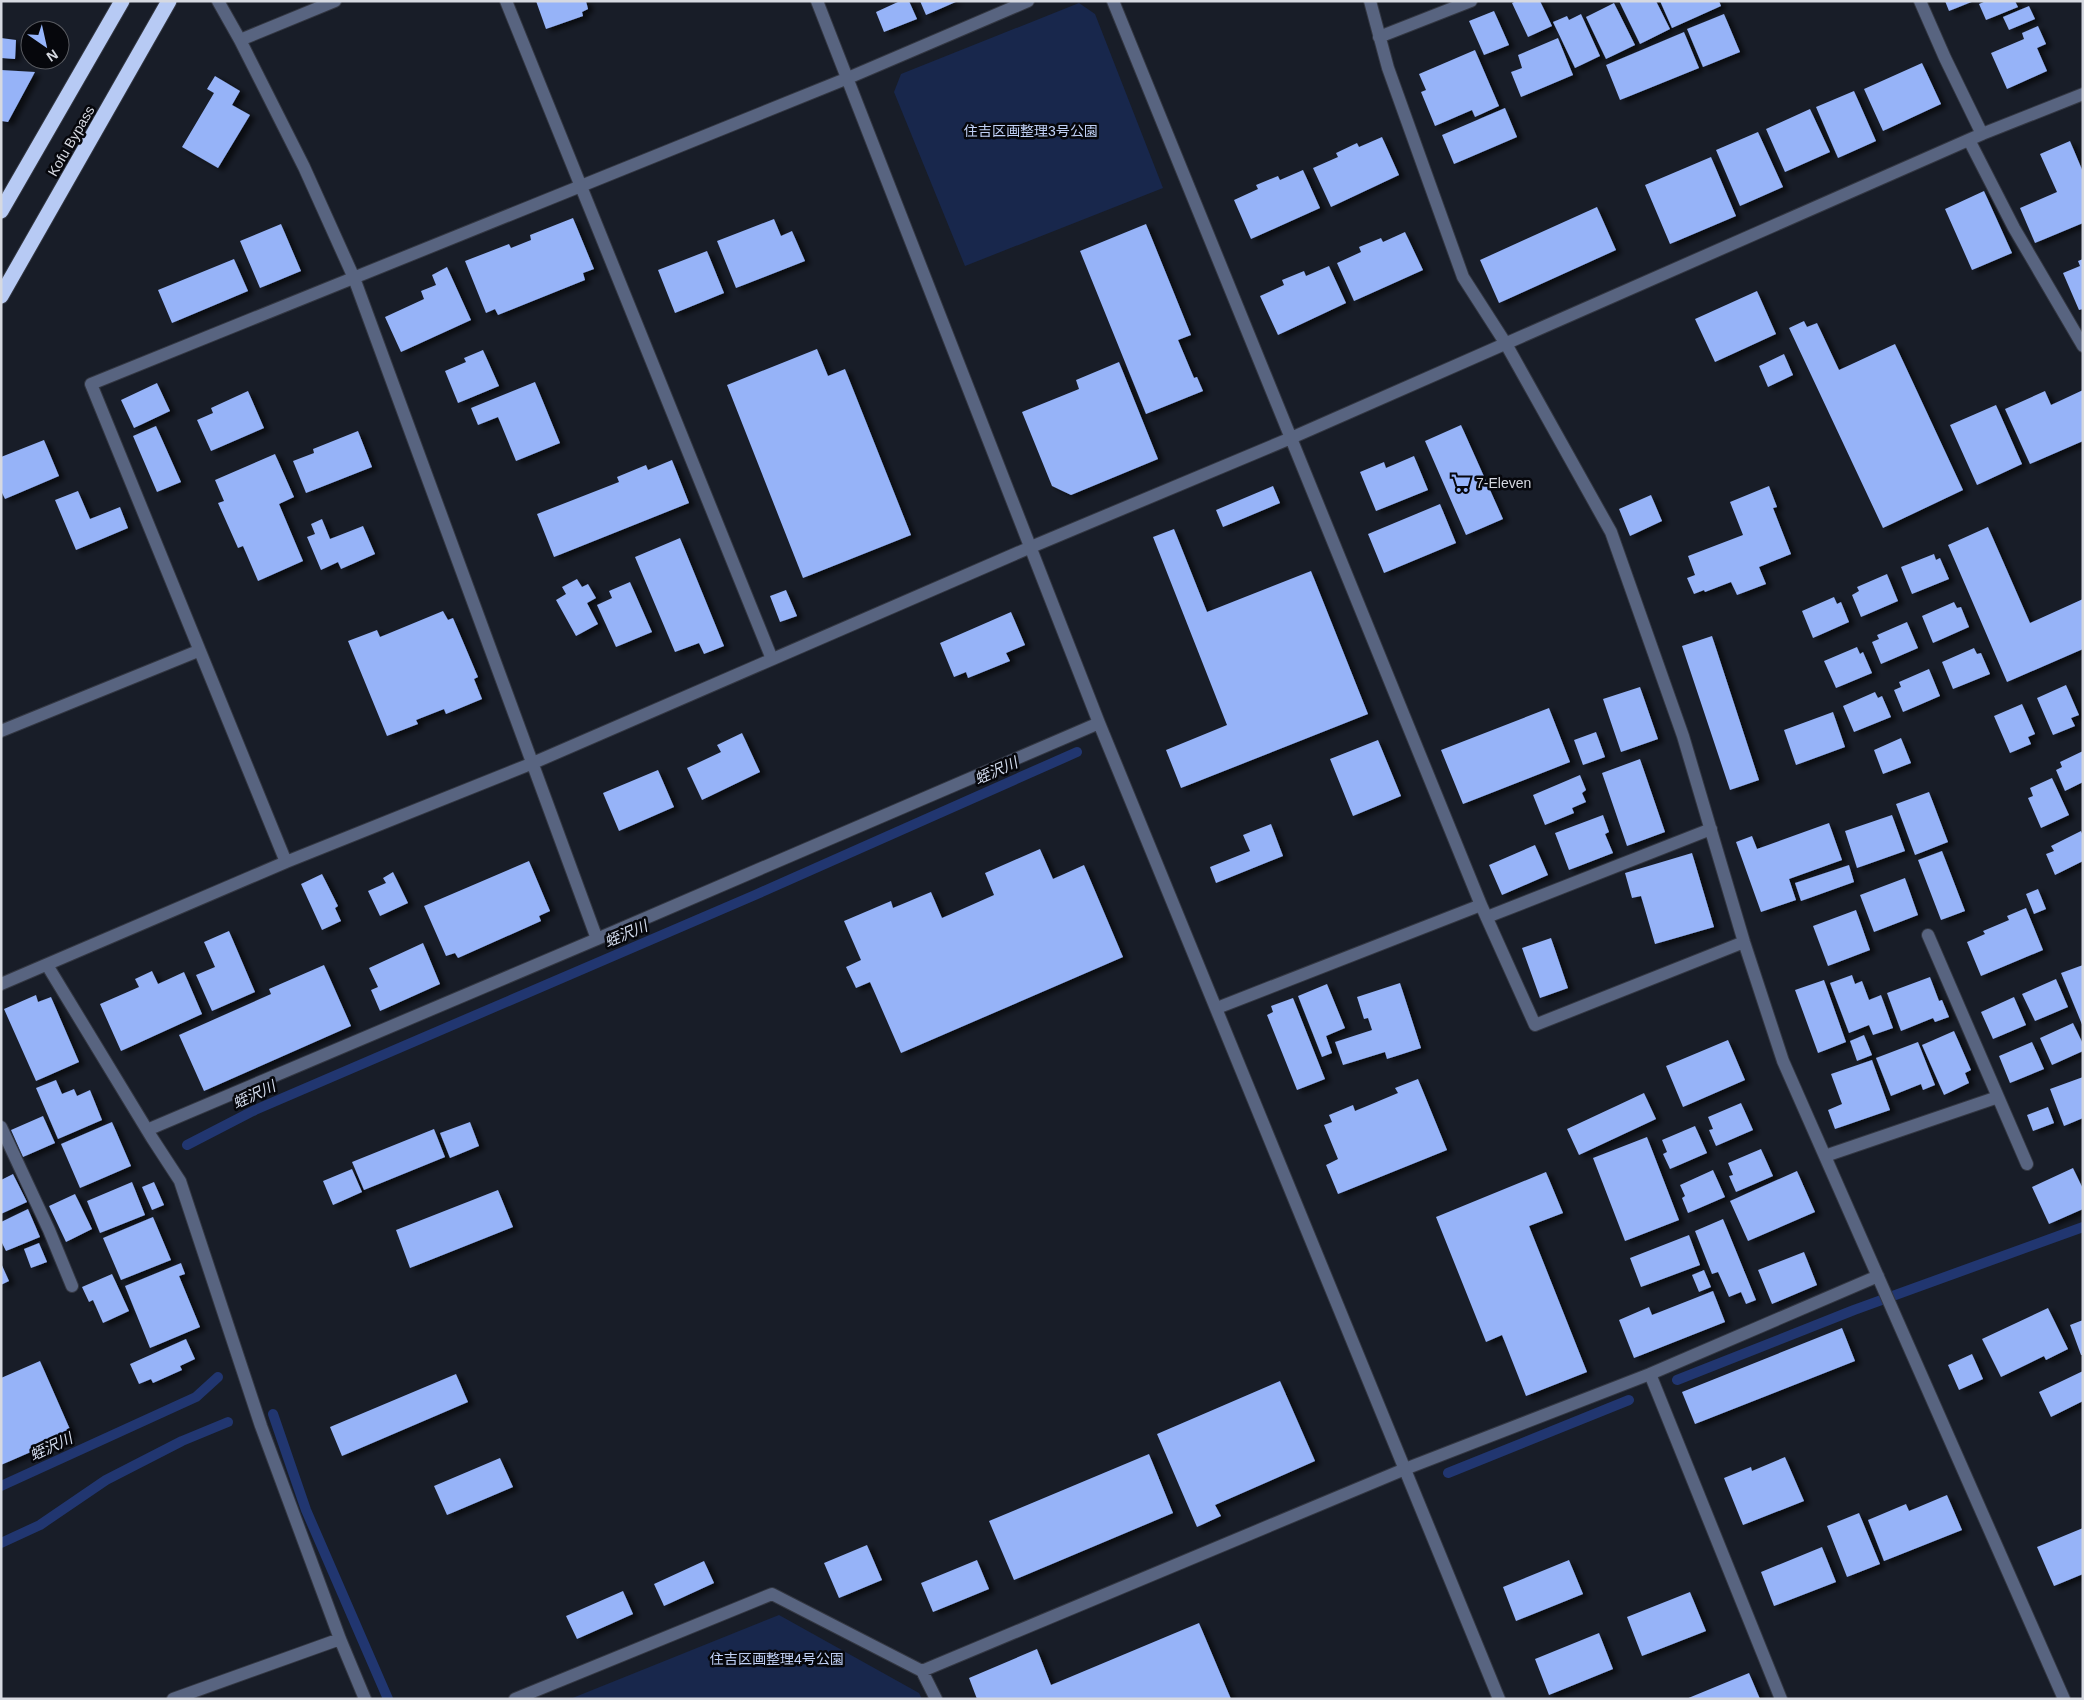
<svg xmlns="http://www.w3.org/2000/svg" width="2084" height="1700" font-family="Arial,'Noto Sans JP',sans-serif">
<defs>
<filter id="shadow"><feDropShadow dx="5.5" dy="3" stdDeviation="2.5" flood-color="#0009"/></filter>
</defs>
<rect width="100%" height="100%" fill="#181d28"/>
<path fill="#18274c" d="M1079,3L1095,14L1163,188L965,266L894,92L901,74Z
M779,1615L919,1693L922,1699H570Z"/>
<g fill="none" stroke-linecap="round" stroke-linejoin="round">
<path stroke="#213670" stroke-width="10" d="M187,1145L255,1110L755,895L1077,752
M1677,1380L1854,1310L2083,1227
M273,1414L306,1510L388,1699
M1448,1473L1629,1400
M1,1486L196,1397L218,1377
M1,1543L40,1525L106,1480L182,1441L228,1422"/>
</g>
<path fill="#96b3f8" filter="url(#shadow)" d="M536,1H586L588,9L582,12L583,16L546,29Z
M900,1H909L917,19L884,32L876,12Z
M920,1H958L926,15Z
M1516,1H1540L1552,26L1528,37L1512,3Z
M1619,1H1656L1670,29L1640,44Z
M1660,1H1719L1721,6L1672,28Z
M1945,1H1974L1949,11Z
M1986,1H2015L2018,7L1986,20L1979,4Z
M1614,3L1635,45L1606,59L1586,17Z
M2029,6L2035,19L2009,30L2003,17Z
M1494,11L1509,45L1484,55L1469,21Z
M1581,14L1600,56L1575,68L1553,22L1567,16L1569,20Z
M1724,14L1740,52L1703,67L1687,29Z
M2038,26L2046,44L2037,48L2047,71L2007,89L1991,53L2024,39L2022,33Z
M1684,32L1699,68L1620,100L1606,65Z
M1,38L16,40L15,59L1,58Z
M1558,38L1573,75L1521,97L1511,72L1522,68L1518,55Z
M1475,50L1499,106L1475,117L1472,110L1435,126L1421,92L1426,90L1419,74Z
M1922,63L1941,104L1883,131L1864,89Z
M1,70L35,72L8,122L1,121Z
M215,76L240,91L232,105L250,115L218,168L182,147L214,93L207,89Z
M1854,91L1876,141L1838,158L1816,107Z
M1505,108L1517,137L1454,164L1442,135Z
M1810,109L1830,152L1785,172L1766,129Z
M1758,132L1783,187L1740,206L1716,150Z
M1382,137L1399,175L1331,207L1313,168L1338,157L1336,153L1357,143L1359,147Z
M2070,141L2083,172V223L2035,243L2020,208L2057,192L2040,154Z
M1711,157L1736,216L1670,244L1645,185Z
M1303,170L1320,208L1251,239L1234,200L1258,189L1256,185L1278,176L1280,180Z
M1984,191L2012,253L1972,270L1945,209Z
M1597,207L1616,250L1499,303L1480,260Z
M573,218L594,269L583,273L585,280L498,315L495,309L486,313L465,261L509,244L511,248L531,240L530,235Z
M774,219L781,236L792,231L805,261L736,288L717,241Z
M281,224L301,271L260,288L240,241Z
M1146,224L1191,335L1178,340L1194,378L1197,377L1203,391L1146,414L1080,251Z
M1405,232L1423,270L1354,301L1337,263L1361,252L1359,247L1381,238L1383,242Z
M707,251L724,293L675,313L658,270Z
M234,259L248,291L172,323L158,290Z
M2083,259V309L2079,310L2063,273L2080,266L2078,261Z
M1329,266L1346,303L1278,335L1260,296L1284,285L1282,280L1304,271L1306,276Z
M447,267L471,320L401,352L385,317L424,299L421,291L436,285L432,275Z
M1757,291L1776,334L1715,362L1695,319Z
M1804,321L1807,327L1817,323L1839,370L1895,344L1963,490L1883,528L1789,328Z
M817,349L828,376L845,369L911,535L803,578L727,385Z
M483,350L499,386L458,403L445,371L466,362L464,358Z
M1784,354L1793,375L1768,387L1759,366Z
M1119,362L1158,459L1071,495L1052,486L1022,412L1079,389L1076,380Z
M535,382L560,443L516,461L498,417L478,425L471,408Z
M157,383L170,411L134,428L121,400Z
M2083,390V441L2030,464L2005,409L2045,391L2051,405Z
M248,391L264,428L211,451L197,420L213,413L211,408Z
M1996,405L2022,464L1977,485L1950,425Z
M1461,425L1503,519L1466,535L1425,441Z
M156,426L181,482L157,492L133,436Z
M358,431L372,467L306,493L293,461L314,453L313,449Z
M44,440L59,476L5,499L1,491V457Z
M275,454L294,497L279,504L303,561L258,581L243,546L238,548L218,503L224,501L215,480Z
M1414,456L1428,490L1376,511L1360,472L1384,462L1386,468Z
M672,460L689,503L554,557L537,514L619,482L617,477L646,465L648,470Z
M1273,486L1280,503L1223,527L1216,510Z
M1769,486L1777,507L1773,508L1791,554L1759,567L1766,584L1737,595L1731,582L1705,592L1704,590L1694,594L1687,578L1695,575L1688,556L1743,535L1730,502Z
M78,491L90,519L120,507L128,528L76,550L55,500Z
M1651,495L1662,521L1630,536L1619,509Z
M1440,504L1456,543L1384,573L1368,534Z
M322,519L330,539L363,526L375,554L341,569L338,562L321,570L307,537L315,534L311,524Z
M1988,527L2030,623L2083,599V649L2007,682L1948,545Z
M1174,529L1207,612L1311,571L1368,714L1181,788L1166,750L1227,725L1153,537Z
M680,538L724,646L704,654L699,643L675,652L635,557Z
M1934,554L1936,560L1940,558L1949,579L1912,594L1901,567Z
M1887,574L1898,601L1861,617L1852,595L1859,591L1857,587Z
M577,579L582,587L588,584L596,598L587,603L598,624L576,636L556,600L566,594L562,587Z
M630,582L652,632L616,647L597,605L612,598L609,591Z
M786,590L797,616L780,622L770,596Z
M1834,597L1837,604L1841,602L1849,622L1813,638L1802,611Z
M1954,602L1957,608L1961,607L1969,627L1933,643L1922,616Z
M443,611L448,620L453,618L478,677L474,679L482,699L446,714L444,709L416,720L418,724L387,736L348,641L377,630L380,637Z
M1011,612L1025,645L1006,653L1010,661L968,678L966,672L954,677L940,643Z
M1907,622L1918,648L1881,664L1872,642L1879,639L1877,635Z
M1712,636L1759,780L1730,790L1682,646Z
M1857,647L1860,654L1863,652L1872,673L1836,688L1824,661Z
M1974,648L1977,654L1981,653L1990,674L1953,689L1942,662Z
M1929,669L1940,696L1903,712L1894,690L1901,687L1899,682Z
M2066,685L2079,715L2071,718L2075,726L2053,735L2037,698Z
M1640,687L1658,739L1621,752L1603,699Z
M1875,692L1878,698L1882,696L1891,717L1854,732L1843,706Z
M2022,704L2035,734L2028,737L2031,744L2010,753L1994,716Z
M1549,708L1570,762L1463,804L1441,750Z
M1833,712L1845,747L1796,765L1784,730Z
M1596,732L1605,757L1583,765L1574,740Z
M742,733L760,772L702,800L687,768L721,752L717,745Z
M1901,738L1911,763L1883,774L1874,750Z
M1378,740L1401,796L1353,816L1330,759Z
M2083,751V782L2065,791L2056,770L2062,767L2060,762Z
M1640,759L1665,832L1627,846L1602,773Z
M658,770L674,807L619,831L603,793Z
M1580,775L1586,790L1582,793L1586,802L1572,808L1574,813L1545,825L1533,795Z
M2052,778L2069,815L2041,828L2028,798L2033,796L2030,788Z
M1929,792L1948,842L1915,855L1896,804Z
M1603,815L1609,832L1605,834L1613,853L1569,870L1555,833Z
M1892,815L1905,851L1857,868L1845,831Z
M1829,823L1842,860L1789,879L1796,900L1761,912L1736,842L1752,836L1757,849Z
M1271,824L1283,856L1216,883L1210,867L1250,851L1243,835Z
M2081,831L2083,836V861L2055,875L2046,854L2054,851L2051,846Z
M1535,845L1548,875L1502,895L1489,865Z
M1040,849L1053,879L1084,865L1123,957L901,1053L870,982L856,988L846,967L861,960L844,921L891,901L893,908L931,892L942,918L994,895L985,873Z
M1942,851L1965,911L1941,920L1918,860Z
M1692,853L1714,927L1655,944L1641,896L1632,898L1625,873Z
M529,861L550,911L539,916L541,921L458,958L455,953L446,956L424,906Z
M1849,865L1854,882L1801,901L1795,883Z
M393,872L408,903L380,916L368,891L386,883L383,878Z
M322,874L338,906L335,908L341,921L322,930L301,884Z
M1905,878L1918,915L1874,932L1860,895Z
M2038,889L2046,909L2034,914L2026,894Z
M2026,908L2043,950L1981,976L1967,942L1985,934L1983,931L2009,920L2007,916Z
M1856,910L1870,950L1828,966L1813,926Z
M229,931L255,992L212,1011L196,975L215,967L204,942Z
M1551,938L1568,988L1540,998L1522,948Z
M423,943L440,984L380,1011L371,990L378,987L369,968Z
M324,965L351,1026L204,1091L179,1035L271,994L269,989Z
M2083,965V1027L2061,973Z
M152,971L158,984L184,972L202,1014L121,1051L100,1004L139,987L135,979Z
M1852,975L1855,984L1862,981L1869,1000L1881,995L1893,1028L1873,1035L1869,1025L1849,1033L1830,983Z
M1930,977L1939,1001L1942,1000L1949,1017L1935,1022L1933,1018L1901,1031L1887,993Z
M2056,979L2068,1007L2035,1021L2022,994Z
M1824,980L1846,1042L1818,1053L1795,990Z
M1400,983L1421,1048L1387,1059L1385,1052L1343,1065L1335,1042L1372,1030L1368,1018L1364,1019L1357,997Z
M1327,984L1345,1028L1326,1036L1332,1053L1322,1057L1298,996Z
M36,995L38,1002L51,997L79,1062L36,1081L4,1009Z
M2014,997L2026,1025L1993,1039L1981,1012Z
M1293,998L1325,1079L1297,1090L1267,1015L1273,1012L1271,1006Z
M2073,1023L2083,1044V1051L2052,1065L2040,1038Z
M1954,1031L1971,1070L1965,1073L1969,1083L1944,1095L1922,1045Z
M1864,1035L1872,1055L1857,1061L1850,1041Z
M1728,1040L1745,1080L1683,1107L1666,1066Z
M1918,1042L1935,1085L1923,1090L1921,1084L1891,1096L1876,1058Z
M2032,1042L2044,1069L2010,1083L1999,1056Z
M1872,1060L1890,1110L1835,1129L1828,1110L1842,1104L1831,1074Z
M2083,1077V1118L2064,1126L2050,1089Z
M1418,1079L1447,1150L1338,1194L1326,1165L1338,1159L1324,1125L1332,1122L1329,1115L1353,1105L1355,1111L1398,1093L1395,1088Z
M56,1080L62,1094L74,1089L77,1096L90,1090L102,1120L58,1139L36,1088Z
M1644,1093L1656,1119L1579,1155L1567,1129Z
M1741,1103L1753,1130L1716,1146L1709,1130L1713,1129L1708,1117Z
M2048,1107L2054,1123L2033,1131L2027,1115Z
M43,1116L55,1143L23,1157L11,1130Z
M112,1122L131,1166L80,1188L61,1144Z
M470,1122L479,1146L450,1158L440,1133Z
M1695,1126L1707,1153L1670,1169L1663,1154L1667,1152L1662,1140Z
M434,1129L445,1157L364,1190L352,1162Z
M1647,1137L1679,1220L1625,1241L1593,1158Z
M1761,1149L1773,1176L1736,1192L1729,1176L1733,1175L1728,1163Z
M2073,1168L2083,1189V1209L2049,1224L2032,1187Z
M352,1169L362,1192L333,1205L323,1181Z
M1713,1170L1725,1197L1688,1213L1682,1198L1685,1196L1680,1185Z
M1797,1171L1815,1212L1748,1241L1730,1201Z
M1546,1172L1563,1213L1529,1226L1587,1372L1526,1396L1502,1335L1486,1342L1436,1217Z
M13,1174L27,1202L1,1214V1180Z
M132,1182L145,1215L100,1233L87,1201Z
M154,1182L164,1205L152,1210L142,1187Z
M498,1190L513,1227L410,1268L396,1230Z
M75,1194L92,1229L66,1242L49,1206Z
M28,1209L40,1237L6,1251L1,1241V1222Z
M153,1217L171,1260L121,1280L103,1238Z
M1723,1219L1756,1300L1746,1304L1741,1292L1729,1297L1718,1272L1712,1274L1695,1231Z
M1689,1235L1700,1265L1641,1287L1630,1258Z
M39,1243L47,1262L31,1268L24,1249Z
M1804,1252L1817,1285L1772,1304L1758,1270Z
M1,1263L9,1281L1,1285Z
M181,1263L185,1274L179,1276L200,1327L150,1348L125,1286Z
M1704,1270L1711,1287L1699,1292L1692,1275Z
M112,1274L129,1311L103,1323L93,1300L89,1302L82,1287Z
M1713,1291L1725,1322L1634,1358L1619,1320L1649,1307L1652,1315Z
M2048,1308L2068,1349L2046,1360L2044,1356L2001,1377L1982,1339Z
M2083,1320V1355H2081L2070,1325Z
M1842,1328L1855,1361L1695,1424L1682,1392Z
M186,1339L195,1359L180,1366L182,1370L153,1383L151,1379L139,1384L130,1364Z
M1972,1354L1983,1379L1959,1390L1948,1365Z
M40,1361L72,1434L1,1465V1378Z
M2083,1371V1401L2051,1417L2039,1392Z
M456,1374L468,1402L342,1456L330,1427Z
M1280,1381L1315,1461L1215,1505L1221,1516L1197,1527L1157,1434Z
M1149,1454L1173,1513L1014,1580L989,1521Z
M1785,1457L1804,1501L1743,1525L1724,1478L1751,1467L1752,1471Z
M500,1458L513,1487L447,1515L434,1486Z
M1947,1495L1962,1530L1884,1561L1868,1520L1906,1504L1909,1511Z
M1859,1513L1880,1564L1847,1577L1827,1526Z
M2083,1528V1574L2054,1586L2037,1547Z
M867,1545L882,1580L839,1598L824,1563Z
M1822,1547L1836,1582L1774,1606L1761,1572Z
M977,1560L989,1589L933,1612L921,1583Z
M1569,1560L1583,1594L1516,1621L1503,1587Z
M704,1561L714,1583L664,1606L654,1584Z
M623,1591L633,1614L577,1639L566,1616Z
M1690,1592L1706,1631L1642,1656L1627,1617Z
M1199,1623L1231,1699H977L969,1678L1037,1649L1051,1685Z
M1599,1633L1613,1669L1549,1695L1535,1659Z
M1749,1673L1760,1699H1686Z"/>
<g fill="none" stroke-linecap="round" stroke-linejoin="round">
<defs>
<path id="minor" d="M218,1L240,40L304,167L354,278L597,939
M506,1L772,659
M817,1L1099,723L1499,1699
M1113,1L1481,905L1535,1025L1744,942
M1370,1L1388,68L1463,277L1506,344L1611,532L1683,736L1744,942L1783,1061L2064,1699
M1920,1L1945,58L1982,134
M1379,37L1471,1
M240,40L335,1
M1969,140L2014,228L2083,346
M1,731L198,651
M286,862L91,384L848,78L1028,1
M1487,917L1711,829
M1928,935L2027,1164
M47,965L152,1138L180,1181L261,1426L340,1639L365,1699
M1,984L286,862L533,763L1031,547L1291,438L1982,134L2083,94
M1217,1008L1481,905
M1,1127L49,1230L72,1286
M147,1130L597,939L1099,723
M1825,1156L1998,1097
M1650,1374L1878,1276
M922,1671L1405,1469L1650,1374L1781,1699
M173,1699L340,1639
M515,1699L772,1594L922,1671L936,1699"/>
<path id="highway" d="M1,211L122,1
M1,296L169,1"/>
</defs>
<use href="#minor" stroke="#333742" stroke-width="14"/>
<use href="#highway" stroke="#333742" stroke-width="17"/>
<use href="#minor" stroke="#586480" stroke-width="12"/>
<use href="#highway" stroke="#b7caf4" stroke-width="15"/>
</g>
<defs>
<symbol id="supermarket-bare" viewBox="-9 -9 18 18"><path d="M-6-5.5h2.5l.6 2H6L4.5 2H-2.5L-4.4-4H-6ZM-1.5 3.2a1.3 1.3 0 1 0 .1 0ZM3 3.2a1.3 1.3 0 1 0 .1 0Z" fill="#97b6fd" stroke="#06070c" stroke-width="2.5" paint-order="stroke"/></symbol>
</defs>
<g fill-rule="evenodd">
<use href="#supermarket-bare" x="1447" y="469" width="28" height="28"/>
</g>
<g text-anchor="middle" stroke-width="5" stroke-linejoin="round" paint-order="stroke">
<g font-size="14" fill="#c1d1f6" stroke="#06070c">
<text x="1031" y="136">住吉区画整理3号公園</text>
<text x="777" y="1664">住吉区画整理4号公園</text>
</g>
<g font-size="14" fill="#d6d9e1" stroke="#06070c">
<text transform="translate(71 141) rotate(-60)" y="5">Kofu Bypass</text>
</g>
<g font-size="14" fill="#d6d9e1" stroke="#06070c" text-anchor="start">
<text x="1476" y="488">7-Eleven</text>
</g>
<g font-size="15" font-style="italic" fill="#d4ddef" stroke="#06070c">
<text transform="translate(996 771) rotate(-24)" y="5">蛭沢川</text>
<text transform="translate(626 934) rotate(-23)" y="5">蛭沢川</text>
<text transform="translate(254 1095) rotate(-25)" y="5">蛭沢川</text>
<text transform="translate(51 1447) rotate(-25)" y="5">蛭沢川</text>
</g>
</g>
<rect width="2084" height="1700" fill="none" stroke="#d6d9e1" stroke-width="5"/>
<g transform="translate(45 45) rotate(146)"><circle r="24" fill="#06070c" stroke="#595b61"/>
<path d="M0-4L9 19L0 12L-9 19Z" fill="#97b6fd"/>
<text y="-8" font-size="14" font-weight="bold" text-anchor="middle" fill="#d6d9e1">N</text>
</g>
</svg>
